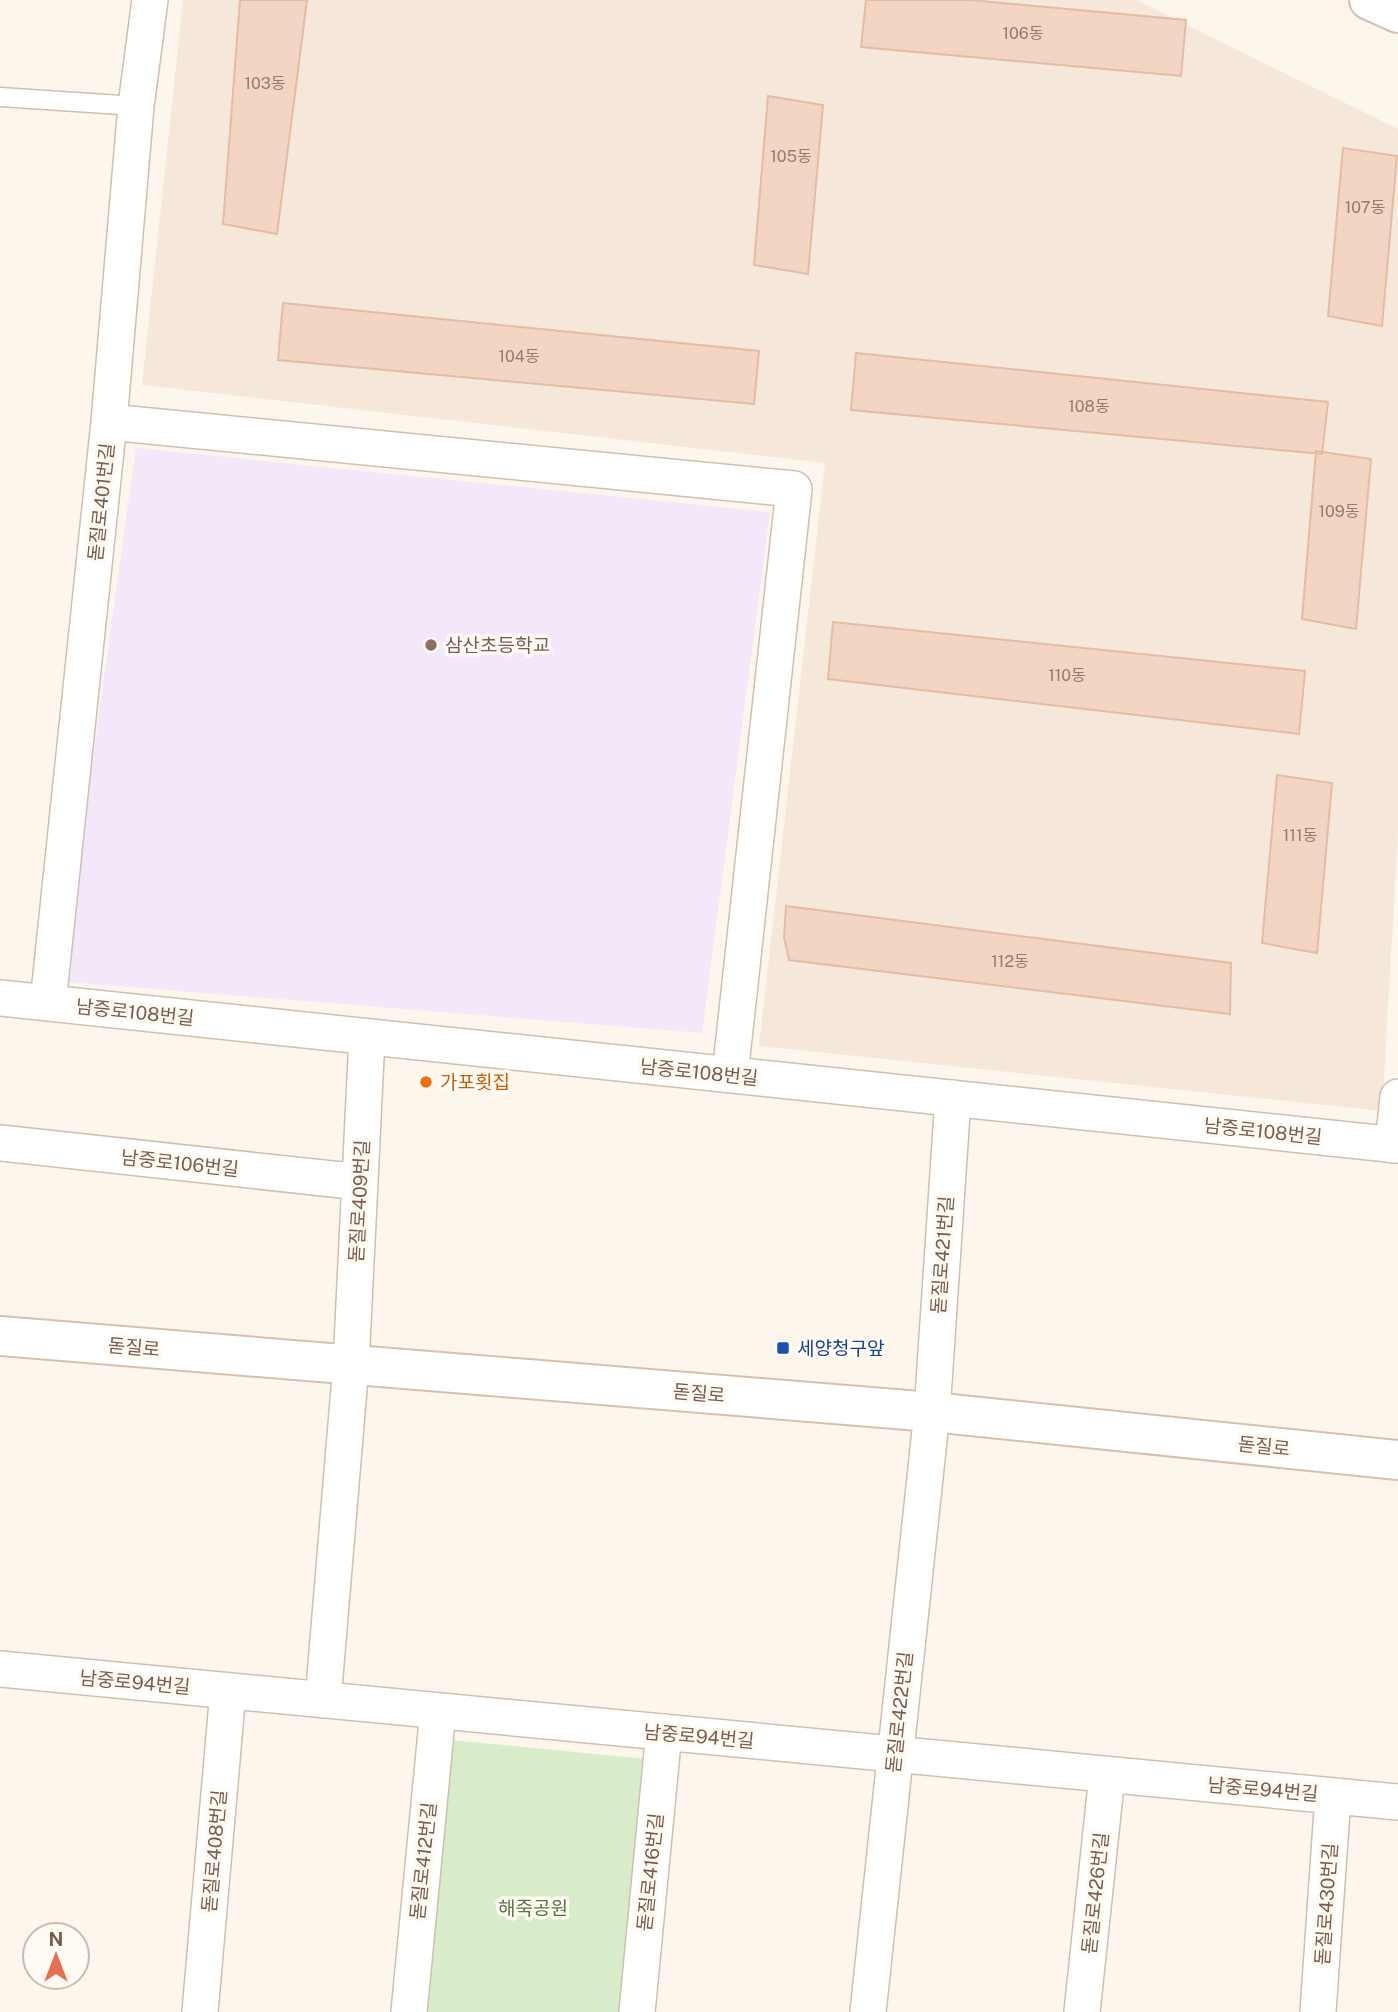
<svg xmlns="http://www.w3.org/2000/svg" width="1398" height="2012" font-family="'Public Sans','Noto Sans KR',sans-serif">
<rect width="100%" height="100%" fill="#fdf6ec"/>
<path fill="#f5e8da" d="M183,0H1136L1398,129V834L1382,1111L759,1046L825,463L142,385Z"/>
<path fill="#f3e8fa" d="M136,448L770,512L702,1033L67,982L90,778Z"/>
<path fill="#d8ecc9" d="M451,1740L647,1759L622,2012H424Z"/>
<path fill="#f3d5c3" stroke="#e6bba3" stroke-width="2" d="M240,0H307L277,234L223,224Z
M866,0H970L1186,20L1181,76L861,47Z
M768,96L823,105L808,274L754,265Z
M1343,148L1397,156L1382,326L1328,316Z
M283,303L759,351L754,404L278,360Z
M856,353L1328,402L1322,454L851,410Z
M1316,451L1371,459L1356,629L1302,619Z
M833,622L1305,671L1299,734L828,679Z
M1277,775L1332,783L1317,953L1262,943Z
M786,906L1231,963L1230,1014L789,960L784,937Z"/>
<g fill="none" stroke-linecap="round" stroke-linejoin="round">
<defs>
<path id="service" d="M0,97L136,106"/>
<path id="minor" d="M109,422L794,489L730,1075
M0,998L1398,1145
M48,1003L109,422L136,106L150,0
M0,1143L360,1182
M1393,1145L1398,1097
M0,1669L1398,1802
M323,1700L351,1365L367,1037
M200,2012L228,1691
M409,2012L438,1711
M637,2012L664,1732
M868,2012L932,1412L953,1098
M1082,2012L1107,1775
M1318,2012L1333,1796"/>
<path id="secondary" d="M1369,0L1398,13
M0,1336L932,1412L1398,1460"/>
</defs>
<use href="#service" stroke="#d1beb0" stroke-width="21"/>
<use href="#minor" stroke="#d1beb0" stroke-width="38"/>
<use href="#secondary" stroke="#d6c0b0" stroke-width="42"/>
<use href="#service" stroke="#fff" stroke-width="18"/>
<use href="#minor" stroke="#fff" stroke-width="35"/>
<use href="#secondary" stroke="#fff" stroke-width="38"/>
</g>
<circle fill="#8d6e63" stroke="#fffaf3" stroke-width="2.5" cx="431" cy="645" r="7"/>
<circle fill="#e8710a" stroke="#fffaf3" stroke-width="2.5" cx="426" cy="1082" r="7"/>
<rect fill="#1a4fb4" stroke="#fffaf3" stroke-width="2.5" x="776" y="1341" width="14" height="14" rx="3.5"/>
<g text-anchor="middle" stroke-width="7" stroke-linejoin="round" paint-order="stroke">
<g font-size="16" fill="#987a6a">
<text x="1023" y="39">106동</text>
<text x="265" y="89">103동</text>
<text x="791" y="162">105동</text>
<text x="1365" y="213">107동</text>
<text x="519" y="362">104동</text>
<text x="1089" y="412">108동</text>
<text x="1339" y="517">109동</text>
<text x="1067" y="681">110동</text>
<text x="1300" y="841">111동</text>
<text x="1010" y="967">112동</text>
</g>
<g font-size="19" fill="#7a5c4d" stroke="#fffaf3">
<text transform="translate(101 502) rotate(-84)" y="7">돋질로401번길</text>
<text transform="translate(135 1012) rotate(6)" y="7">남중로108번길</text>
<text transform="translate(699 1072) rotate(6)" y="7">남중로108번길</text>
<text transform="translate(1263 1131) rotate(6)" y="7">남중로108번길</text>
<text transform="translate(180 1163) rotate(6)" y="7">남중로106번길</text>
<text transform="translate(359 1201) rotate(-87)" y="7">돋질로409번길</text>
<text transform="translate(942 1255) rotate(-86)" y="7">돋질로421번길</text>
<text transform="translate(134 1347) rotate(5)" y="7">돋질로</text>
<text transform="translate(699 1393) rotate(5)" y="7">돋질로</text>
<text transform="translate(1264 1446) rotate(6)" y="7">돋질로</text>
<text transform="translate(135 1682) rotate(5)" y="7">남중로94번길</text>
<text transform="translate(899 1712) rotate(-84)" y="7">돋질로422번길</text>
<text transform="translate(699 1736) rotate(5)" y="7">남중로94번길</text>
<text transform="translate(1263 1789) rotate(5)" y="7">남중로94번길</text>
<text transform="translate(214 1851) rotate(-85)" y="7">돋질로408번길</text>
<text transform="translate(423 1861) rotate(-84)" y="7">돋질로412번길</text>
<text transform="translate(650 1872) rotate(-84)" y="7">돋질로416번길</text>
<text transform="translate(1095 1893) rotate(-84)" y="7">돋질로426번길</text>
<text transform="translate(1326 1904) rotate(-86)" y="7">돋질로430번길</text>
</g>
<g font-size="19" fill="#785e54" stroke="#fffaf3" text-anchor="start">
<text x="445" y="652">삼산초등학교</text>
</g>
<g font-size="19" fill="#c56008" stroke="#fffaf3" text-anchor="start">
<text x="440" y="1089">가포횟집</text>
</g>
<g font-size="19" fill="#164399" stroke="#fffaf3" text-anchor="start">
<text x="797" y="1355">세양청구앞</text>
</g>
<g font-size="19" fill="#537a41" stroke="#fffaf3">
<text x="533" y="1915">해죽공원</text>
</g>
</g>
<g transform="translate(56 1956)"><circle r="33" fill="#fffaf3" stroke="#cabbb1" stroke-width="2"/>
<path d="M0-5L12 26L0 18L-12 26Z" fill="#e76f51"/>
<text y="-10" font-size="19" font-weight="bold" text-anchor="middle" fill="#7a5c4d">N</text>
</g>
</svg>
